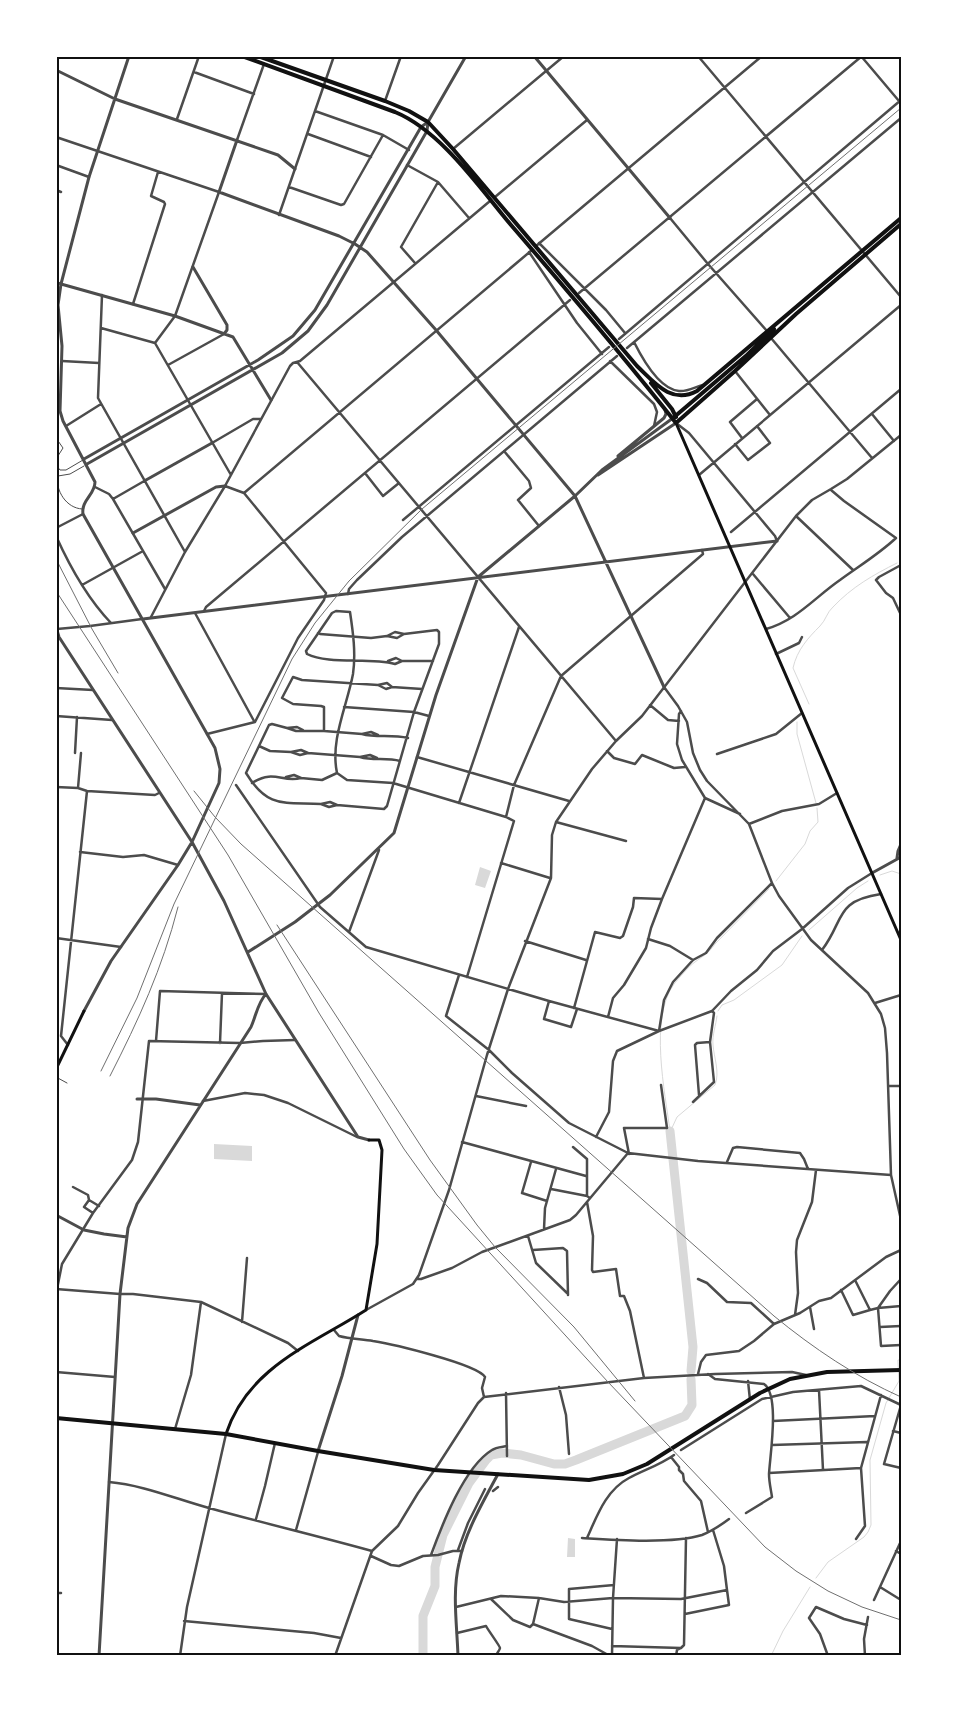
<svg xmlns="http://www.w3.org/2000/svg" width="957" height="1712" font-family="Jost,sans-serif">
<rect width="100%" height="100%" fill="#fff"/>
<path fill="#d9d9d9" d="M480,867L491,871L485,888L475,885Z
M214,1144L252,1146V1161L214,1159Z
M568,1538L575,1539V1557H567Z"/>
<g fill="none" stroke-linecap="round" stroke-linejoin="round">
<path stroke="#d9d9d9" stroke-width="1" d="M809,704L793,668C797,650 808,638 820,626C826,620 827,612 833,607C852,587 873,575 897,563
M797,722V734L816,803
M880,875L892,871L901,874
M776,881L805,844L810,831L818,822L817,808
M809,930L857,888L868,881
M718,1011L722,1005L734,1000L782,965L802,936
M671,1130L677,1117L715,1085C720,1072 714,1058 713,1045C712,1035 716,1025 717,1016
M670,1131C665,1092 649,1018 674,984C680,977 688,967 695,962C704,955 707,955 715,944L769,889
M816,1578L828,1562L864,1537L868,1532L871,1525L870,1460L886,1403L899,1381L898,1362V1360H901
M771,1656L783,1631L810,1587"/>
<path stroke="#d9d9d9" stroke-width="9" d="M670,1131L693,1347L691,1371
M423,1656V1616L435,1586V1567L443,1535L469,1483L486,1460L491,1455L502,1453L521,1455L554,1464H565L576,1460L685,1416L692,1405L691,1379"/>
<path stroke="#4c4c4c" stroke-width="1" d="M56,438L63,448L56,459
M56,465L60,470H66L83,460
M57,476C56,491 66,508 82,509
M58,476L70,474L84,466
M56,1077L67,1083
M56,1110L58,1107"/>
<path stroke="#4c4c4c" stroke-width="2.5" d="M698,56L901,297
M861,56L899,101
M194,72L254,94
M385,101L401,56
M315,111L383,135L409,150
M177,119L199,56
M308,134L371,157
M56,137L219,192L175,316L155,343
M237,140L264,64
M453,149L564,56
M56,165L89,177
M407,165L438,182L469,218
M289,187L341,205L344,204L383,135
M56,190L61,192
M495,197L587,120
M279,215L334,56
M670,218L708,264L767,331
M539,243L606,310L625,333
M536,246L762,56
M529,252L577,323L602,354
M415,263L401,247L438,182
M56,282L61,284
M579,293L862,56
M102,295L98,398L185,552
M133,304L165,204L164,202L151,196L158,172
M101,328L155,343L231,475
M771,338L872,458
M619,339L901,100
M634,342C642,358 659,389 679,391C687,392 695,387 703,385
M627,348L901,118
M62,361L99,363
M610,361L654,404L657,412L654,426
M297,362L616,741
M168,365L224,334
M735,371L770,415
M872,414L894,441
M676,423L689,433L775,536L777,541
M66,426L101,404
M742,438L730,422L757,399
M212,443L253,419H261
M735,444L748,460L770,443L757,426
M504,451L529,481L531,488L518,500L539,526
M365,473L383,496L399,483
M699,475L901,305
M95,487L109,494L113,499L165,589
M244,493L532,250
M113,499L146,480
M796,516L853,570
M403,520L609,347
M56,528L83,514
M731,532L901,389
M56,536C70,567 88,599 111,623
M901,565L879,577L876,580L886,593L893,598L901,615
M753,574L790,618
M82,585L143,551
M348,594L349,589L357,580L402,537L617,356
M204,611L206,607L570,300
M195,613L254,721
M151,617L185,552L225,486L290,366L293,363L300,361L490,201
M57,629L90,626L142,619
M766,629C797,620 814,598 840,580C859,566 879,554 896,538L844,501L831,490
M318,633L320,634L371,638L387,636
M776,654L799,643L802,637
M388,661L396,658L402,661L395,664C369,657 329,665 307,654L306,651L332,613L336,611L350,612C353,632 356,653 353,674C347,706 330,740 337,773L347,780L393,783L506,817L514,821L467,977
M402,661H433
M392,687L387,683L378,685L386,689L392,687L422,689
M664,687L678,706L687,722L693,753L700,770L707,781L749,824L772,883L779,896L811,940L868,993L881,1014L885,1028L887,1053L891,1175L901,1220
M56,688L93,690
M650,705L668,720L679,721
M344,707L414,712L429,716
M681,711L679,714L677,744L682,760L705,798
M56,716L112,720
M287,728L272,724L269,725L246,773C268,809 284,802 321,804
M303,730L297,727L287,728L296,731H324L362,734
M324,731V707L321,706L293,704L282,698L293,677L302,680L378,685
M207,734L255,722L298,638L324,600L326,593L244,493L225,486
M378,735L371,732L362,734C376,738 392,734 408,738
M259,746L270,751L291,752
M607,751L614,758L635,764L642,755L674,768L685,767
M75,753L77,717
M308,753L301,750L291,752L300,755L308,753L360,757
M717,754L776,734L802,713
M417,757L569,801
M377,758L370,755L360,757C373,761 387,757 400,761
M301,778L322,780L337,773
M252,783C274,769 282,783 301,778L294,775L286,777
M236,785L320,907L366,947L549,1001L659,1031
M56,787L78,788L87,791L155,795L159,793
M78,788L81,753
M459,803L519,627
M337,805L330,802L321,804L329,807L337,805L384,809L387,806L414,712L439,644V632L437,630L404,634L395,632L387,636L397,638L404,634
M506,817L514,785L561,676L703,554L702,550
M556,822L626,841
M749,824L782,811L819,804L837,793
M80,852L123,857L144,855L178,865
M501,863L550,878
M662,899L705,798L740,814
M349,932L379,850
M56,938L121,947
M648,939L670,946L693,960
M525,941L586,960
M822,950C845,920 834,901 881,894
M459,975L446,1016L489,1050L512,1073L569,1123L628,1153L698,1161L891,1175
M549,1001L544,1019L571,1027L577,1009
M875,1003L901,995
M574,1008L595,932L620,938L623,936L633,907L634,898L662,899L651,928L646,948L624,985L613,998L608,1017
M659,1031L664,1000L673,982L693,960L706,953L717,938L772,883
M156,1041L160,991L266,994
M220,1043L222,993
M68,1045L61,1036L87,791
M888,1086H901
M699,1095L695,1045L697,1043L710,1042
M476,1096L526,1106
M203,1101L245,1093L264,1095L288,1103L357,1137
M693,1102L714,1082L710,1042L714,1013L712,1011
M596,1137L609,1112L613,1061L617,1051L659,1031L712,1011L731,991L757,970L773,951L802,929L848,888L872,873
M462,1142L586,1176
M573,1147L587,1159V1196L590,1198
M629,1154L624,1128H667L661,1085
M531,1162L522,1193L547,1201
M727,1162L733,1148L737,1147L800,1153L804,1159L808,1169
M73,1187L88,1195L89,1200L84,1207L93,1213
M551,1189L587,1196
M89,1200L99,1206
M587,1202L593,1236L592,1270L593,1272L616,1269L620,1296H624L630,1311L644,1378
M544,1229L545,1208L556,1169
M528,1236L536,1263L567,1293
M533,1250L563,1248L567,1251L568,1295
M417,1279H421L452,1268L482,1252L570,1220L576,1215L628,1153
M698,1279L707,1283L727,1302L751,1303L774,1324
M855,1280L870,1310L878,1308L890,1291L901,1279
M56,1289L120,1294H133L201,1302L288,1343L298,1351
M57,1289L62,1264L93,1213L132,1160L138,1142L149,1041L240,1043L263,1041L295,1040
M841,1290L853,1315L870,1310
M901,1306L878,1308L881,1346L901,1345
M810,1307L814,1329
M366,1310L413,1284L419,1275L449,1190L487,1055L508,989L551,878L552,835L556,822L592,769L616,741L642,716L796,516L812,500L831,489L847,479L901,435
M795,1315L798,1293L796,1252L797,1240L812,1202L816,1170
M242,1322L247,1258
M880,1327L901,1326
M334,1330L339,1336C350,1339 362,1339 373,1341C392,1344 477,1364 485,1377L482,1388L484,1397
M56,1372L115,1377
M698,1374L701,1362L706,1355L739,1351L754,1341L774,1324L800,1313L819,1301L831,1298L886,1257L901,1250
M708,1374L715,1379L764,1384C780,1395 770,1455 769,1474C769,1482 771,1490 772,1497L746,1513
M748,1381L750,1400
M559,1387L566,1415L569,1454
M819,1390L823,1470
M506,1393L507,1456
M773,1421L875,1416
M175,1429L191,1375L201,1302
M893,1431L901,1433
M772,1445L867,1442
M681,1450L762,1399L793,1392L861,1386L901,1405L884,1464L901,1468
M671,1457L679,1467V1470L683,1474L684,1481L701,1501L708,1532
M769,1473L861,1468L881,1395
M109,1482C143,1485 176,1499 209,1508C263,1523 318,1536 372,1551
M493,1491L498,1487
M256,1519L265,1486L275,1443
M296,1530L318,1452
M582,1538C614,1540 673,1544 702,1535C712,1531 721,1525 729,1519
M587,1538C597,1516 606,1490 629,1478C644,1470 660,1465 674,1455
M856,1539L865,1526L861,1468
M458,1550L468,1523L485,1489
M896,1551L901,1554
M431,1555C442,1525 464,1467 492,1450C496,1447 502,1447 507,1446
M371,1556L391,1565L399,1566L423,1556L438,1555L453,1551H462
M880,1587L901,1600
M56,1593H61
M539,1598L533,1624L592,1646L610,1656
M491,1599L513,1620L530,1627L533,1624
M874,1600L901,1541
M456,1607L501,1596L539,1598L564,1602L613,1598L681,1599L727,1590L724,1566L713,1530
M685,1614L729,1605L727,1590
M184,1621L314,1633L341,1638
M612,1629L569,1619V1589L614,1585
M457,1633L486,1626C488,1630 500,1646 500,1648C500,1650 496,1654 496,1656
M612,1646L681,1648L684,1645L686,1538
M180,1656L187,1607L226,1434
M335,1656L372,1551L398,1526L418,1493L438,1465L478,1403L484,1397L644,1378L715,1374L792,1372L806,1375
M612,1656L613,1598L617,1539
M676,1656L677,1650L681,1648
M828,1656L820,1634L809,1618L816,1607L844,1619L867,1625
M865,1656L864,1639L868,1617"/>
<path stroke="#4c4c4c" stroke-width="3" d="M534,56L670,218
M56,70L115,99L278,155L295,169
M237,140L219,192L339,236L355,244L367,252L436,330L575,496L664,687
M193,267L227,325V330L224,334
M61,284L175,316L233,337L271,400
M618,456L664,418L666,414L665,410
M84,459L258,360L293,336L315,310L421,127L428,122L466,56
M87,464L282,353L308,331L327,305L427,131L428,122
M598,475L676,423
M146,480L212,443
M133,533L216,487L225,486
M143,619L777,541
M56,627L59,637L192,842L224,901L266,994L358,1137L369,1140
M897,858L898,851L901,844
M872,873L901,857
M248,952L295,922L330,895L394,833L436,695L478,577L575,496L602,470L673,418
M84,1011L111,961L178,865L192,842L219,783L220,769L215,748L83,514C81,500 95,495 95,482L63,421L60,411L62,346L58,305L61,284L89,177L129,56
M137,1099H156L200,1105
M56,1215L84,1230L104,1234L127,1237
M318,1451L342,1376L358,1315
M99,1656L120,1294L128,1228L137,1204L251,1027C256,1016 258,1002 266,994
M458,1656C457,1625 452,1593 459,1563C465,1532 483,1502 498,1474"/>
<path stroke="#111" stroke-width="3" d="M676,423L901,940
M56,1069L84,1011
M226,1434C248,1367 311,1345 366,1310L377,1244L382,1150L379,1140H369"/>
<path stroke="#111" stroke-width="4" d="M56,1418L226,1434L318,1451L434,1470L589,1480L623,1474L647,1464L760,1393L790,1379L827,1372L901,1370"/>
<path stroke="#111" stroke-width="4" d="M242,56L395,112C441,131 479,187 511,225C567,290 623,356 676,423
M258,56L385,101L409,111L428,122L453,149L637,366C654,382 671,405 697,391L901,218
M651,383L672,409L676,417
M673,418L747,355L774,329
M676,423L735,371L796,314L901,224"/>
<path stroke="#707070" stroke-width="1" d="M56,559L92,629L118,673
M56,591L228,855L319,1013L404,1149L437,1195L608,1382L765,1547L796,1571L828,1591L862,1607L901,1620
M194,791L215,817L241,844L774,1316C813,1348 856,1377 901,1397
M277,925L430,1160L477,1225L495,1247L574,1327L635,1401
M101,1071L137,998L174,904L292,659L315,623L349,581L422,509L901,108
M110,1076C139,1019 162,969 178,907"/>
</g>
<rect width="957" height="1712" fill="none" stroke="#ffffff" stroke-width="115"/>
<rect x="58" y="58" width="842" height="1596" fill="none" stroke="#111" stroke-width="2"/>
</svg>
